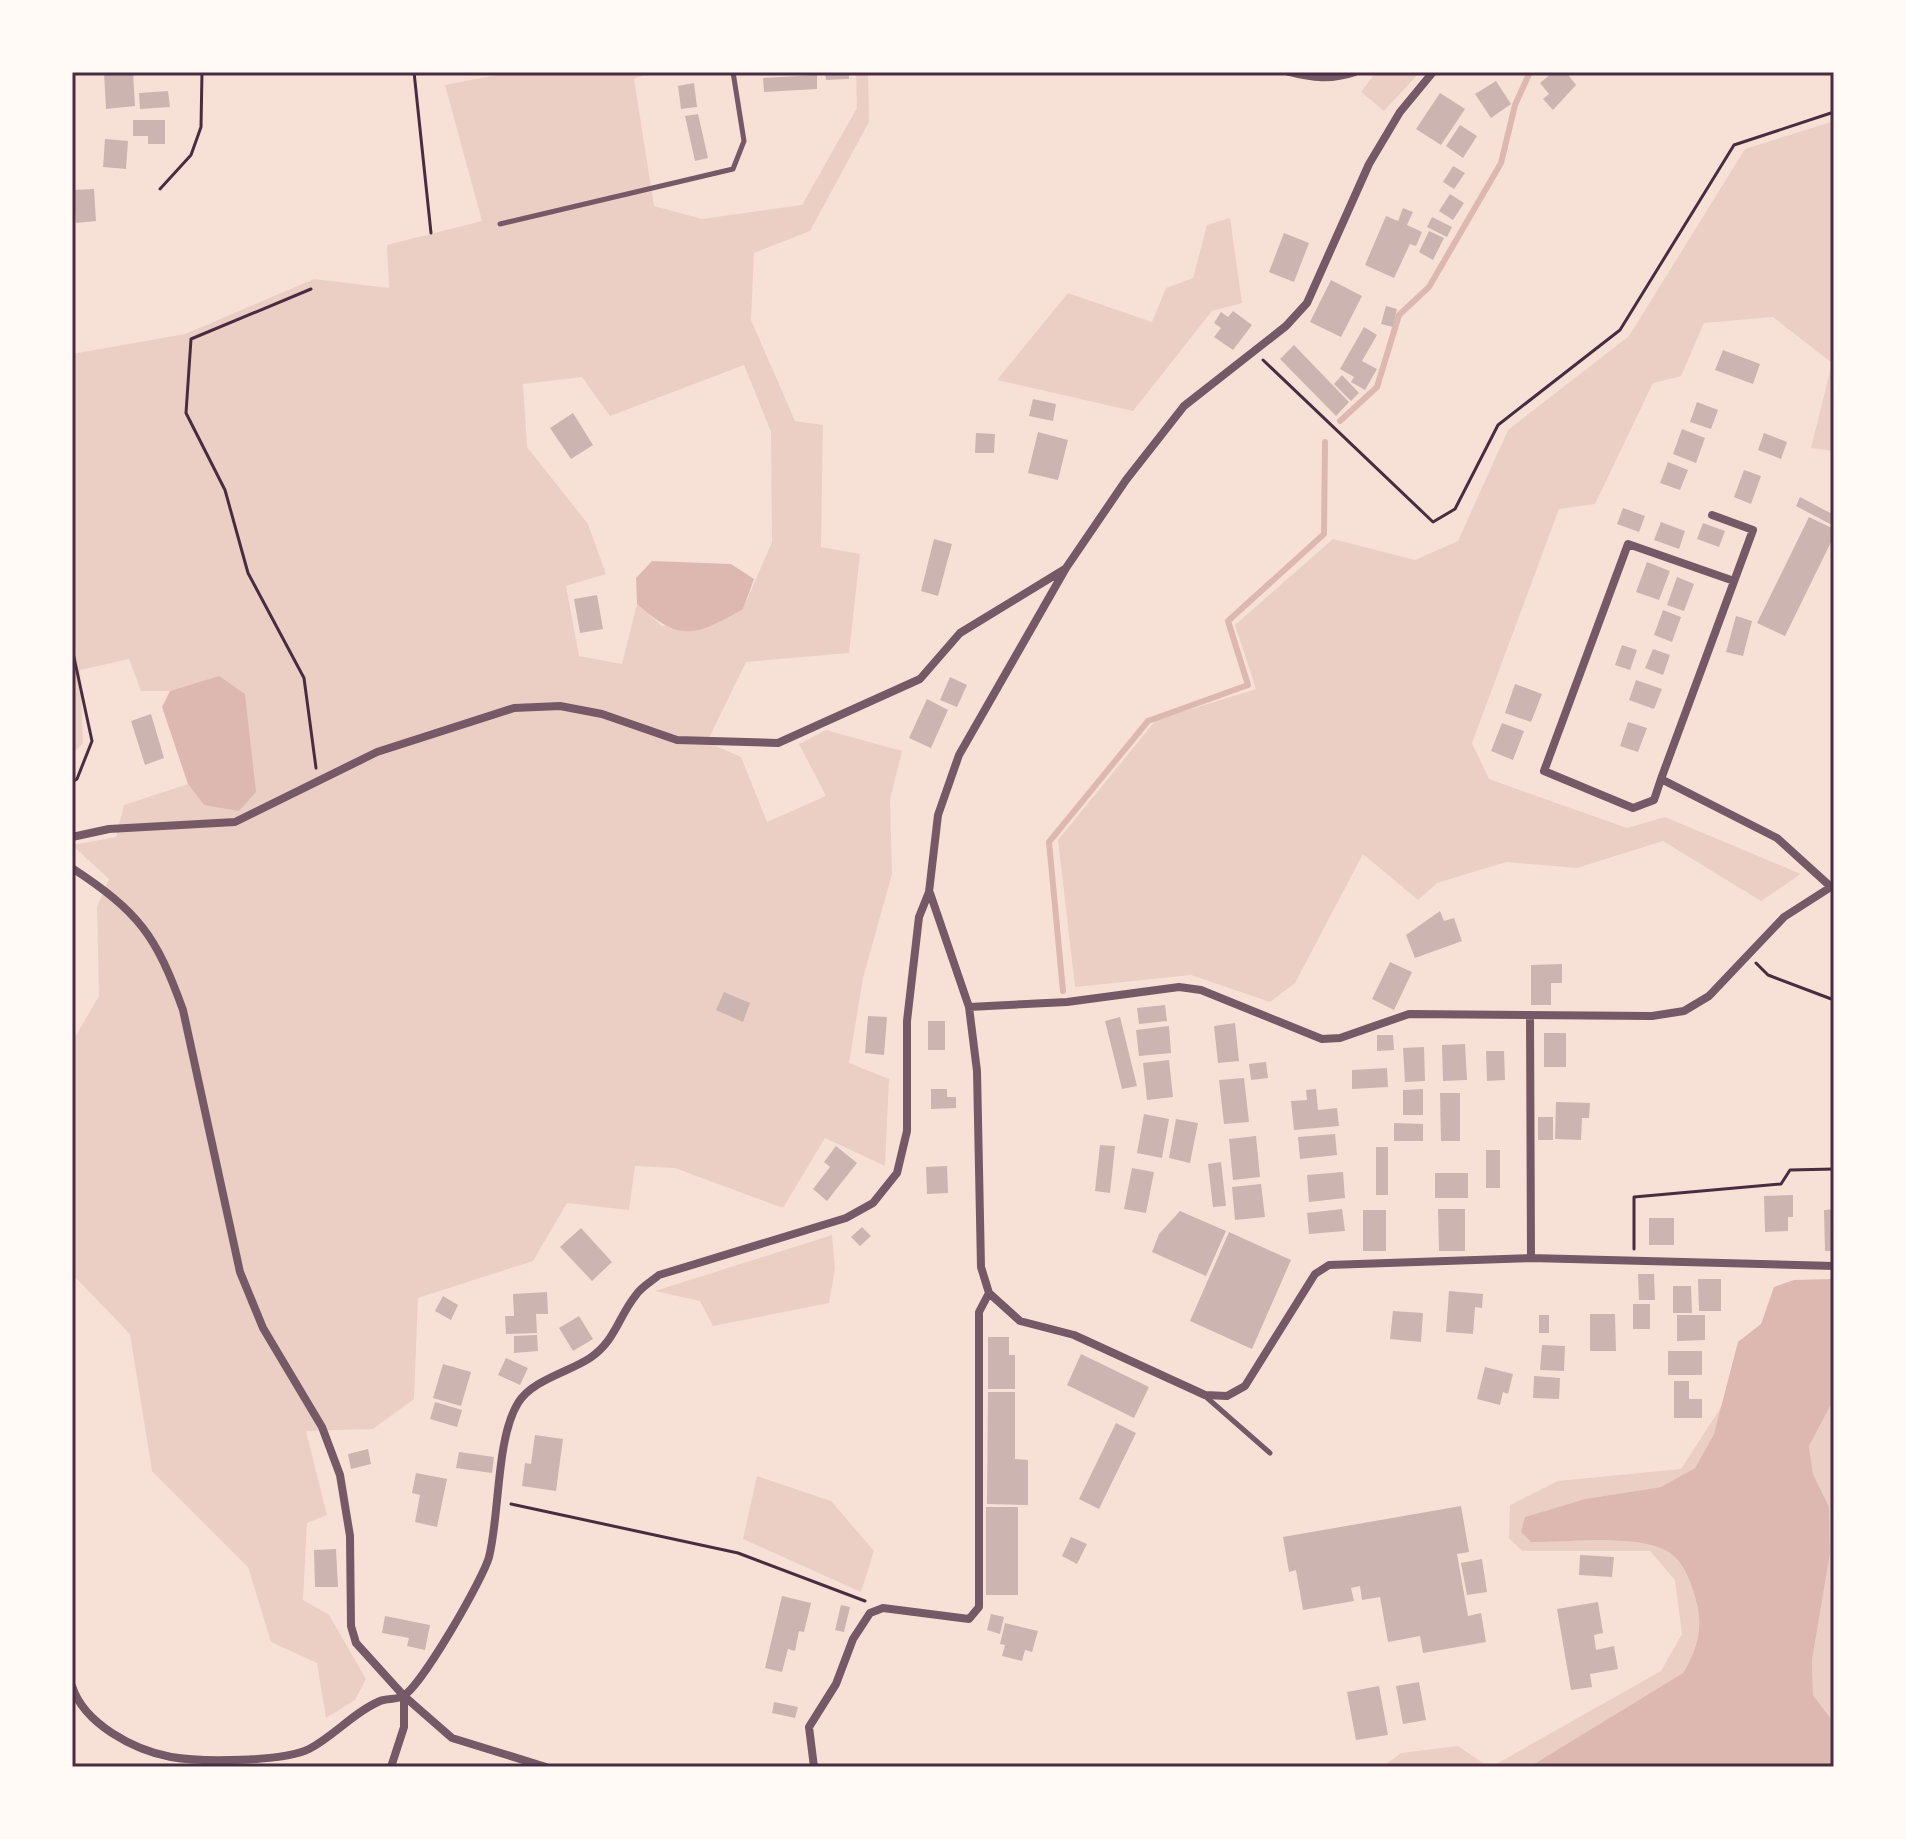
<svg xmlns="http://www.w3.org/2000/svg" width="1906" height="1839" font-family="'Noto Serif',serif">
<rect width="100%" height="100%" fill="#f7e1d7"/>
<path fill="#ebcfc5" fill-rule="evenodd" d="M511,72H651L634,79L654,206L702,219L802,205L857,108L856,72H868L869,122L810,231L754,253L751,320L795,421L823,425L821,547L860,554L849,653L746,662L707,742L741,757L767,822L826,796L799,744L826,730L902,751L890,799L892,874L863,978L849,1063L889,1079L885,1166L825,1138L783,1208L675,1168L635,1166L629,1210L567,1203L533,1261L418,1298L414,1399L373,1429L306,1431L327,1515L307,1523L303,1600L329,1615L366,1679L355,1700L326,1718L317,1663L271,1642L248,1567L152,1471L130,1334L72,1274V1042L99,996L97,907L109,879L72,845L116,837L124,805L188,784L204,805L219,677L170,691H141L129,659L80,670L83,743L72,754V354L185,334L314,279L389,288L387,245L482,221L445,85ZM744,365L771,432L772,542L743,609L662,626L637,604L622,664L579,656L566,586L606,574L588,524L527,447L523,384L582,377L610,416Z
M1376,72H1420L1384,111L1361,92Z
M1834,121V451L1811,448L1832,363L1773,317L1704,323L1681,376L1653,383L1595,504L1559,509L1472,743L1489,779L1627,828L1665,817L1801,874L1761,901L1663,841L1577,868L1506,862L1437,883L1418,900L1363,854L1295,983L1270,1002L1191,975L1075,987L1058,840L1156,720L1256,689L1235,625L1333,539L1415,560L1458,541L1508,430L1629,336L1745,149Z
M1230,218L1242,303L1212,311L1133,411L997,380L1068,293L1152,322L1166,288L1193,278L1207,225Z
M832,1235L835,1269L829,1303L713,1326L700,1301L655,1291Z
M1834,1399V1723L1813,1695L1812,1660L1830,1554L1829,1507L1813,1474L1809,1446Z
M1725,1401L1714,1434L1695,1468L1661,1487L1585,1499L1526,1517L1521,1532L1531,1542C1567,1543 1651,1531 1676,1558C1686,1569 1691,1583 1695,1597C1704,1625 1698,1649 1683,1673L1534,1764L1491,1767L1661,1671L1682,1634L1675,1580L1650,1551H1522L1509,1538L1510,1505L1558,1481L1681,1469Z
M757,1476L831,1501L874,1551L861,1592L743,1539Z
M1458,1746L1489,1767H1383L1401,1753Z"/>
<path fill="#dcb8b0" d="M652,561L731,564L754,579L743,609C695,636 681,643 637,604L636,578Z
M219,676L245,694L256,792L239,811L204,805L188,784L162,707L170,691Z
M1834,1279V1399L1809,1446L1813,1474L1829,1507L1830,1554L1812,1660L1813,1695L1834,1723V1767H1498L1534,1764L1683,1673C1698,1649 1704,1625 1695,1597C1691,1583 1686,1569 1676,1558C1651,1531 1567,1543 1531,1542L1521,1532L1525,1517L1585,1499L1661,1487L1695,1468L1714,1434L1738,1342L1761,1324L1774,1287L1794,1280Z"/>
<g fill="none" stroke-linecap="round" stroke-linejoin="round">
<path stroke="#dcb8b0" stroke-width="6" d="M1340,421L1377,387L1399,315L1429,287L1501,163L1515,105L1530,72
M1063,991L1049,842L1148,721L1248,685L1228,621L1324,534L1325,442"/>
</g>
<path fill="#ccb4b1" d="M104,72H133L135,106L106,109Z
M825,72H849V79L826,80Z
M1553,72H1566L1576,85L1553,110L1543,99L1549,94L1540,83Z
M817,75V89L764,92L763,78Z
M1496,81L1511,104L1491,118L1475,94Z
M694,83L697,107L681,109L678,86Z
M168,91L170,107L140,109L139,93Z
M1440,93L1465,109L1441,145L1416,129Z
M698,114L708,158L695,161L685,116Z
M133,120H165V144H148V136H133Z
M1460,125L1477,136L1463,158L1446,146Z
M105,139L128,141L126,169L103,167Z
M1453,166L1465,173L1454,189L1443,182Z
M94,189L96,221L76,223L73,190Z
M1450,194L1464,203L1453,220L1439,211Z
M1403,208L1413,212L1407,225L1422,232L1416,246L1410,244L1394,278L1365,265L1386,216L1398,221Z
M1432,217L1452,227L1447,237L1427,227Z
M1429,231L1444,238L1433,260L1419,252Z
M1284,233L1309,243L1294,282L1269,272Z
M1331,280L1362,296L1341,337L1310,322Z
M1386,306L1397,309L1393,327L1381,324Z
M1233,311L1252,325L1233,350L1214,337L1221,328L1214,323L1221,312L1228,317Z
M1364,327L1377,335L1362,361L1377,369L1365,390L1351,382L1354,377L1340,369Z
M1294,345L1349,402L1336,416L1280,359Z
M1723,350L1760,364L1753,384L1715,370Z
M1342,375L1359,393L1351,401L1334,384Z
M1033,399L1056,404L1053,421L1029,416Z
M1697,402L1718,410L1711,429L1690,422Z
M573,413L593,445L571,459L550,428Z
M1682,429L1705,438L1696,463L1673,454Z
M1038,432L1068,440L1058,480L1028,473Z
M976,433L995,434L994,453H975Z
M1764,433L1787,442L1781,459L1758,450Z
M1668,462L1688,470L1680,490L1660,483Z
M1744,470L1761,476L1751,504L1734,497Z
M1800,497L1834,515V526L1796,506Z
M1623,508L1645,516L1639,532L1617,524Z
M1809,517L1834,529V536L1785,636L1757,623Z
M1661,522L1685,531L1679,549L1654,540Z
M1703,523L1725,531L1719,547L1697,539Z
M934,539L952,544L938,596L921,591Z
M1647,562L1670,571L1659,600L1636,592Z
M1677,577L1694,584L1684,611L1667,605Z
M597,595L603,629L580,633L574,599Z
M1663,610L1681,617L1672,642L1654,635Z
M1736,616L1752,621L1743,656L1726,652Z
M1622,645L1637,650L1630,670L1615,665Z
M1653,649L1670,655L1663,675L1645,668Z
M950,677L967,685L957,707L940,700Z
M1636,680L1662,689L1654,709L1629,700Z
M1515,684L1542,694L1531,722L1505,713Z
M927,699L948,710L931,748L909,738Z
M151,714L164,758L145,765L131,721Z
M1628,722L1647,728L1638,752L1620,746Z
M1502,723L1524,731L1513,760L1491,751Z
M72,909H75V972H72Z
M1440,911L1444,921L1454,918L1462,941L1415,958L1406,935Z
M1390,962L1412,972L1394,1010L1372,999Z
M1562,964V983H1551V1005H1531V965Z
M724,992L750,1003L743,1022L716,1010Z
M1165,1005L1167,1021L1139,1024L1137,1008Z
M868,1016L887,1017L884,1055L865,1053Z
M1120,1017L1137,1086L1122,1089L1105,1021Z
M928,1021H945V1050H928Z
M1235,1023L1239,1061L1218,1063L1214,1026Z
M1169,1026L1171,1053L1139,1056L1136,1030Z
M1544,1033H1566V1067H1544Z
M1377,1035H1393L1394,1050L1377,1051Z
M1465,1044L1467,1080L1443,1081L1442,1045Z
M1424,1047L1425,1081L1405,1082L1403,1048Z
M1486,1051H1504L1505,1080L1487,1081Z
M1169,1060L1173,1097L1147,1100L1143,1063Z
M1266,1062L1268,1078L1251,1080L1249,1064Z
M1387,1068L1388,1087L1352,1089V1070Z
M1244,1078L1249,1122L1224,1124L1219,1080Z
M931,1089H947V1097H956V1108L931,1109Z
M1316,1089L1318,1110L1337,1108L1339,1126L1294,1130L1291,1101L1307,1100L1306,1090Z
M1423,1089V1115H1403V1090Z
M1440,1093H1460V1141H1441Z
M1556,1102L1590,1103L1589,1118H1582L1581,1140L1555,1139Z
M1144,1114L1169,1119L1162,1158L1137,1153Z
M1538,1117H1553V1140H1538Z
M1176,1119L1198,1123L1190,1163L1169,1158Z
M1394,1123L1423,1124V1141H1394Z
M1335,1134L1337,1155L1300,1159L1298,1137Z
M1256,1136L1260,1177L1233,1180L1229,1139Z
M1100,1145L1115,1146L1110,1193L1095,1191Z
M836,1146L857,1163L827,1201L813,1189L830,1167L824,1162Z
M1376,1147H1388V1195H1376Z
M1486,1150H1500V1188H1486Z
M1221,1162L1226,1206L1213,1207L1208,1164Z
M947,1166L948,1193L927,1194L926,1167Z
M1132,1168L1154,1172L1146,1213L1124,1209Z
M1343,1172L1345,1198L1309,1202L1307,1175Z
M1435,1173H1468V1198H1435Z
M1261,1184L1265,1217L1235,1220L1232,1187Z
M1793,1195V1217H1788V1231L1765,1232L1764,1196Z
M1342,1209L1345,1231L1309,1234L1307,1213Z
M1438,1209H1465V1251H1439Z
M1834,1209V1251H1825L1824,1210Z
M1363,1210H1386V1251H1363Z
M1180,1211L1226,1231L1206,1276L1152,1252L1159,1234Z
M1649,1218H1674V1245H1649Z
M862,1227L871,1236L860,1246L851,1237Z
M581,1228L612,1262L592,1281L560,1247Z
M1229,1232L1291,1260L1252,1349L1190,1321Z
M1638,1274H1654L1655,1300H1639Z
M1698,1279H1721V1311H1699Z
M1673,1286H1691L1692,1313H1673Z
M1449,1291L1483,1294L1482,1308L1475,1307L1473,1334L1446,1332Z
M547,1292L548,1314H536L537,1333L506,1334L505,1316H514L513,1294Z
M443,1296L458,1305L451,1320L435,1311Z
M1633,1304H1650V1329H1633Z
M1393,1311L1423,1313L1421,1342L1390,1339Z
M1590,1314H1615L1616,1351H1590Z
M1539,1315H1549V1333H1539Z
M1677,1315H1705V1340L1677,1341Z
M579,1316L593,1339L573,1351L559,1328Z
M537,1335L538,1351L514,1353V1336Z
M988,1337H1009V1355H1015V1389H988Z
M1542,1345L1565,1346L1564,1371L1540,1370Z
M1668,1351H1702V1375H1668Z
M1081,1354L1149,1387L1134,1418L1067,1385Z
M506,1358L528,1368L520,1385L498,1375Z
M443,1364L471,1372L461,1406L433,1398Z
M1485,1367L1513,1374L1508,1394L1503,1392L1500,1405L1477,1399Z
M1534,1376L1560,1378L1559,1399L1533,1398Z
M1674,1381H1689V1399H1702V1418H1674Z
M988,1392H1015V1459L1028,1460V1505L987,1504Z
M435,1402L462,1410L457,1427L430,1419Z
M1116,1423L1136,1433L1099,1509L1079,1499Z
M535,1435L563,1439L556,1491L522,1486L525,1463L531,1464Z
M368,1449L371,1464L351,1469L348,1454Z
M459,1452L494,1457L492,1473L456,1468Z
M416,1473L447,1479L437,1527L415,1522L420,1495L412,1493Z
M1461,1506L1469,1552L1457,1554L1468,1616L1481,1613L1486,1642L1423,1653L1420,1636L1388,1642L1380,1597L1362,1600L1360,1586L1351,1588L1354,1601L1303,1610L1296,1570L1289,1572L1283,1537Z
M986,1507H1018V1595H986Z
M1071,1537L1087,1544L1077,1564L1062,1556Z
M336,1549L338,1587H315L314,1550Z
M1580,1555L1614,1557L1612,1577L1579,1575Z
M1482,1559L1487,1592L1467,1595L1461,1563Z
M782,1596L811,1603L804,1632L799,1631L795,1651L788,1649L782,1672L765,1668Z
M1598,1602L1603,1633L1594,1635L1596,1650L1614,1646L1618,1669L1590,1674L1592,1687L1571,1690L1557,1609Z
M841,1605L850,1607L844,1632L835,1630Z
M991,1614L1004,1617L1000,1634L987,1630Z
M385,1616L430,1625L425,1650L407,1646L409,1638L382,1633Z
M1005,1623L1038,1631L1032,1652L1025,1650L1022,1661L1002,1656L1005,1645L1000,1644Z
M1419,1682L1426,1720L1403,1724L1396,1686Z
M1379,1686L1388,1735L1356,1740L1347,1692Z
M774,1702L798,1707L795,1718L772,1713Z"/>
<g fill="none" stroke-linecap="round" stroke-linejoin="round">
<path stroke="#4a2c40" stroke-width="3" d="M414,72L431,233
M160,189L191,155L201,127L202,72
M311,289L191,339L186,413L225,490L248,573L304,678L316,768
M1263,360L1433,522L1455,509L1498,425L1620,330L1734,145L1834,112
M72,648L92,741L77,779L72,782
M1756,963L1768,975L1834,1000
M1634,1249V1197L1781,1184L1790,1170L1834,1169
M511,1504L738,1553L865,1601"/>
<path stroke="#755966" stroke-width="5" d="M500,224L733,169L744,141L733,72
M1205,1396L1270,1453"/>
<path stroke="#755966" stroke-width="8" d="M1289,72C1312,78 1332,80 1355,72
M1712,515L1753,530L1661,779L1777,838L1831,887
M1661,779L1654,800L1633,808L1544,771L1628,544L1734,581
M72,837L109,829L235,822L377,752L514,708L560,706L602,714L677,740L778,743L920,679L960,633L1065,569
M72,868C139,912 156,935 183,1010L240,1272L263,1328L322,1427L340,1475L350,1536L351,1626L356,1643L404,1696L452,1738L546,1767
M930,893L969,1007L977,1071L981,1267L989,1293L1020,1321L1074,1335L1205,1395L1227,1396L1245,1386L1315,1274L1329,1265L1531,1258L1834,1266
M969,1007L1067,1002L1179,987L1201,990L1322,1039L1340,1038L1409,1014L1652,1016L1684,1011L1709,996L1784,917L1834,885
M1530,1015L1531,1258
M72,1686C84,1724 134,1750 171,1757C200,1762 283,1762 309,1749C334,1736 354,1712 380,1701C387,1698 397,1700 403,1696C421,1687 483,1579 489,1557C500,1513 496,1439 518,1403C532,1380 569,1372 590,1358C616,1340 618,1317 636,1295C641,1287 652,1281 659,1275L846,1218L873,1203L897,1173L907,1131V1021L919,917L929,892L938,815L959,755L1066,568L1126,480L1184,406L1286,326L1307,303L1369,164L1400,112L1433,72
M391,1767L404,1727V1696
M814,1767L809,1727L836,1684L853,1639L870,1613L883,1608L969,1619L979,1607V1312L989,1293"/>
</g>
<rect width="1906" height="1839" fill="none" stroke="#fffaf5" stroke-width="148"/>
<rect x="74" y="74" width="1758" height="1691" fill="none" stroke="#4a2c40" stroke-width="3"/>
</svg>
